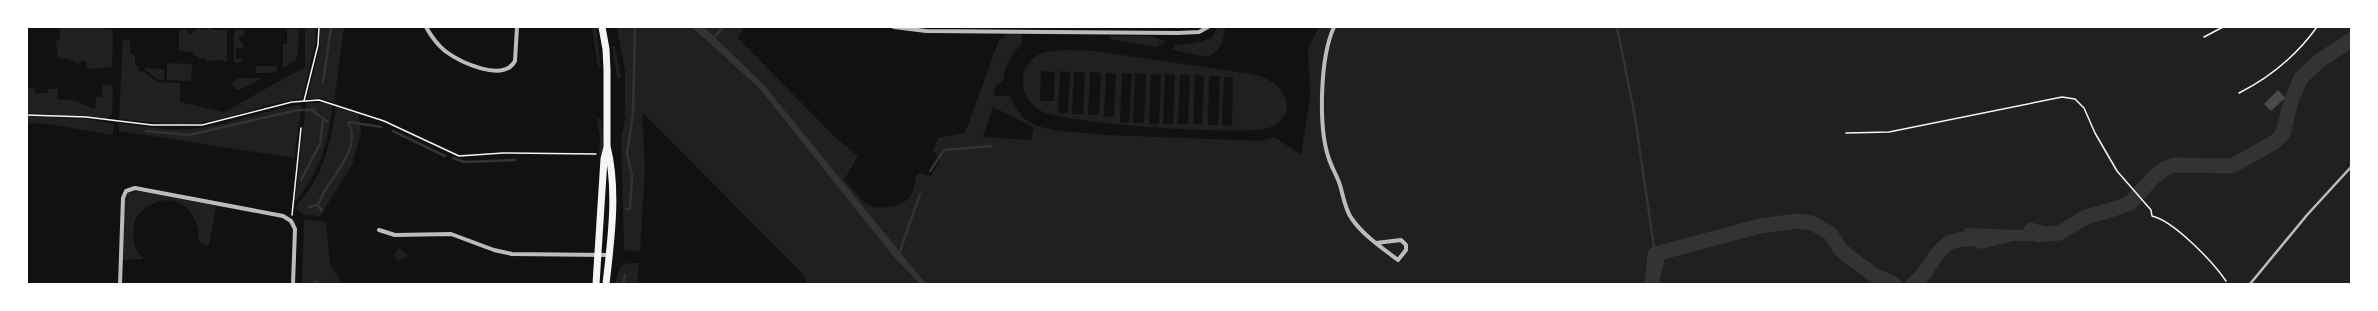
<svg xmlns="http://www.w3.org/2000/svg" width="2378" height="311" font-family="Karla,sans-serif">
<rect width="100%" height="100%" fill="#111"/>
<path fill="#202020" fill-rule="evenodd" d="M60,27H105V30H113L112,67L89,69L86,66L87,62L82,60L78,64L69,59L58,58L56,42L60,38Z
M199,27L202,30L210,27L214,30H227V62L219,60L207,61L203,58L200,60L192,52L179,51V30L185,29L190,34Z
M305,27H316L315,44L302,99C266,102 234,118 198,123C172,126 145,121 119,119L123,40H130V53L135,56V64L140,68L138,70L141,72L143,71L157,82L180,83V102L224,112L305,67Z
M320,27H344L334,102L320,98L307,99L320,45Z
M592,27H596L601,68H598Z
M617,27H743L744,28L738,38L835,137L858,156L844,180C850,186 862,201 868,205C874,208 879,208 886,207C908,205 913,197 916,176L919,173L931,176L940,161L933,150L938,138L965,133L999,40L1007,34L1022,33V44C1010,56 1005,64 1003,82L996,86L994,91L995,96H1009L1023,118L1037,126L1059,131L1108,135L1260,141L1275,137L1301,155L1310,97L1308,49L1319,27H2351V284H806L804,275L642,112L645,168L640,251L624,250L621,137L625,119V71ZM993,107L1034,128L1031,140L983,137Z
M1218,27H1225C1224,41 1221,50 1208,57L1172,50L1175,45L1195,43L1212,38Z
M287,28L299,29L298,52L295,61L283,68V44H287Z
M234,30H244V35L238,39L243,44V48L236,49V59H243V62H234Z
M1109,36H1150L1165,41L1156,47L1110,39Z
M612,46H615L621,78H617Z
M1063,50L1093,51L1252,74C1271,79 1287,87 1287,111C1282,120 1278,125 1268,128C1240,136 1066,124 1041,111C1016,97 1016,61 1045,52C1051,51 1057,51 1063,50ZM1041,71L1055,72L1054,101H1040ZM1060,71L1070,72L1068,113H1058ZM1074,72H1085L1083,114H1072ZM1090,72L1101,73L1099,115H1088ZM1106,73H1116L1114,117L1104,116ZM1122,73L1132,74L1129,123L1120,122ZM1135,73L1146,74L1144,123H1133ZM1151,74L1161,75L1159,124H1149ZM1165,74L1175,75L1173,124H1163ZM1180,75H1190L1188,124H1178ZM1195,75L1204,76L1202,125L1193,124ZM1209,76H1220L1218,125H1208ZM1224,77H1233L1232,126L1222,125Z
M167,63L192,64L191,81L167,80Z
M256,66H277V71L273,73H255Z
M143,68L164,69V80H158Z
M237,78H261V79L239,90L235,89L232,84Z
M102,84L113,86L112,113L107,119L27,113V88H35V93H47L48,89H58L57,99L79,101V103L95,109L96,97H102Z
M306,103H326L333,106C325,151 322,166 295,203Z
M302,105L294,158L119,131V123C145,127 173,132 199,128C234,123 267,109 302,105Z
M336,107L359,114L361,133L352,165L320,216L304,215L297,210L296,206C324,175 330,147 336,107Z
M27,116L86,119L113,124V135L48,124L27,123Z
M597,119H601L603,135L602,159H599L600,138Z
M138,191L216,206L209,246L199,242C200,200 161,185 135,219C132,234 131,248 144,259L122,260L125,196L128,193Z
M307,219L326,222L330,264L342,284H302L304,221Z
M398,248L408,255L398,261L394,256Z
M631,263H639L637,284H616L617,275L622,265Z"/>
<path fill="#333" d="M692,27H704L764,85L921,278L928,284H920L894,257L760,89Z
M2029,222L2058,230L2060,236L2050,241H2013L1981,249L1963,242L1961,238L1965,228L2022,230Z
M1655,254L1665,256L1659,284H1645L1650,255Z"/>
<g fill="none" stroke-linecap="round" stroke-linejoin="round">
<path stroke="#333" stroke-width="2.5" d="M1617,27L1635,117L1655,254
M713,38L724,27
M323,82L331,27
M349,122L381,127
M146,131L189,135L298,110H314L315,113L327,121
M393,131L445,156
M453,158L464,162L515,160
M930,171L944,150L992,146
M301,180L320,144L323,120
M309,207L318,205
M626,209H630L632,176L627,153L633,114L635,27
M322,211L318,205C326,179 364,151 348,122
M899,254L920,194
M315,281L317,284
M623,284L625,275"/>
<path stroke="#333" stroke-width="15" d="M2038,235L2059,233L2086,217L2114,209L2130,203L2153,178L2164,169L2173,165L2232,166L2275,142L2283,134L2291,101L2301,78L2319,61L2351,40
M1652,284L1655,254L1760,226L1797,221L1812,223L1830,233L1840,249L1848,256L1874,275L1894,284
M1913,284C1929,274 1933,251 1951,242C1959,238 1973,239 1982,238"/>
</g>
<path fill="#4a4a4a" d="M2278,90L2285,98L2271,111L2264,104Z"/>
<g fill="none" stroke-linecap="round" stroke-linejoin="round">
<path stroke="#f5f5f5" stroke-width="1.5" d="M2204,37L2223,27
M2239,93C2271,77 2296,56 2317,27
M304,101L318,45L319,27
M27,115L86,117L152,125H202L292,102L319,100L384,121L459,156L503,153L596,154
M1846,133L1889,132L2062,97L2075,99L2084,108L2095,133L2117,171L2151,210L2152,216C2174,221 2213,262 2226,281
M292,215L301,128"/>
<path stroke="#bcbcbc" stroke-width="2.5" d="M2250,284L2307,215L2351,167"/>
<path stroke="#bcbcbc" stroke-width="4" d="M426,27C431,36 438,45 445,51C460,62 503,83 515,61L517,27
M894,27L926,31L1178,33L1199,32L1208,27
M1334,27C1320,57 1318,128 1329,159C1332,168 1337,176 1340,185C1343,195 1345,210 1352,219C1363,235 1382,248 1398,260L1406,250V245L1401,240L1376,243
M379,230L395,235L451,234L494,250L512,254L608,255
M120,284L123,198L126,191L135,188L283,216L291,221L295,229L293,284"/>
<path stroke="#f5f5f5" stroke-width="7" d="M602,27L606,49L607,70V146C618,190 611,240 606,284
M596,284L604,159L607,147"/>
</g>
<rect width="2378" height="311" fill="none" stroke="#ffffff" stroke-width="56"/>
</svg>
